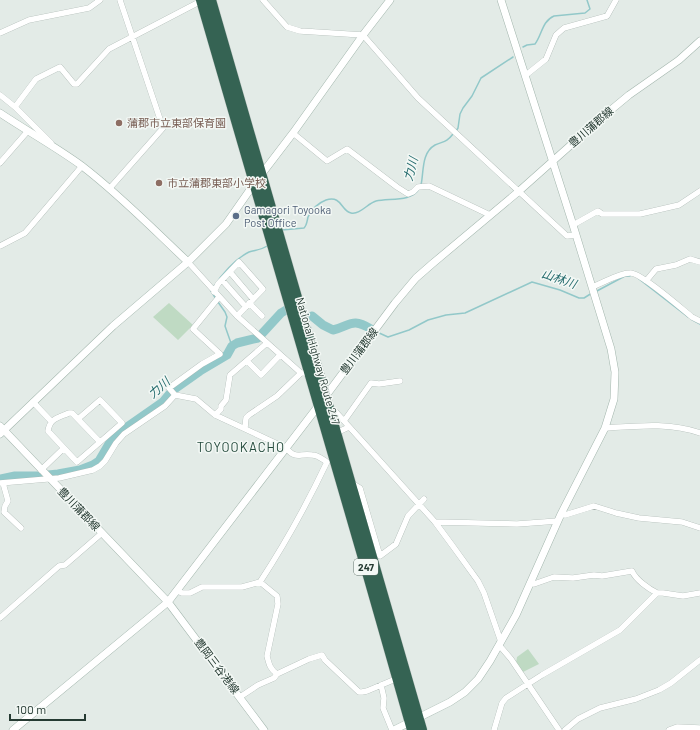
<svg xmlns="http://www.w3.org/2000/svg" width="700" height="730" font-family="Barlow,'Noto Sans JP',sans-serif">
<rect width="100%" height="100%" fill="#e3ebe7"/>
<path fill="#bfdac3" d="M169,303L193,325L178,340L153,317Z
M528,649L539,664L523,672L516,663L517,657Z"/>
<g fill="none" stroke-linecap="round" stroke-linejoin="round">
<path stroke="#92c8c9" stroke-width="1.5" d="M523,47L527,45L535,44C542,35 542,21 554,16L585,13L590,9L587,0
M456,131L458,128L460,114L463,108L472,96L481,78L513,57
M421,185C424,172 421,153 435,145C444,141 446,143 453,134
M282,230L304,228C307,225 307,221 308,217C312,209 318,203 326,200C342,195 341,211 351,213C360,215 368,203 376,201C389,198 412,202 419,189
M639,279L688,317
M213,288C221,275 235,259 249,252C255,250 261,250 267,246
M211,291L216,299
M595,292L625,276H630
M218,302L225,312L227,317L225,326L232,346
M691,319L700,324
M377,332L388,337L409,330L428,320L446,315L465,313L532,282L560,290L579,298H584L592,293"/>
<path stroke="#92c8c9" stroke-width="9" d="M312,316L323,325L333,330C351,326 351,317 371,329
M0,479L15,476H39L58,474L80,470L93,465L99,461L109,444L120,432L163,402L173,390L200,371L227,355L232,346L237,343L258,338L281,313L286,310"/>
<defs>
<path id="street" d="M263,0L287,27L300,31L363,35L418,98L567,236L576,235
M0,33L29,20L89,8L100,0
M526,75L546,59L556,35L564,28L607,16L616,0
M0,95L15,107L51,143
M15,107L36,79L60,67L74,84H77L109,49L201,1
M293,133L327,161L347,149L397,187L408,194L413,192L418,187L429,186L490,215
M0,163L27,132
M110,188L163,128L120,0
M573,225L598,211L602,214H640L679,205L700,191
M0,246L25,233L82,166
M188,262L237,316L301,373H309
M230,272L253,299
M222,280L246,307
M646,281L656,269L676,265L690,259L700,262
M592,287C603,283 619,273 630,273C640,272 682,309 692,317L700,321
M214,292L218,284L239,262L263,289L237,316
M249,303L262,316
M247,361L261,375L280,355
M175,395L196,399L215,415L286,448C296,460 299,453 312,455C318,455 322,459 327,462C307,504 285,544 260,582L242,587H202L190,593H182L178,591
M33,402L51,421
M329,409L335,411L344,421L435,522L452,545L478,581L484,593L500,639L502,640
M215,415L221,409V406L226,400L230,375L267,343
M78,419L100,400L122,423L77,462L48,431C50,418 58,418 69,413H72L100,442
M344,421L371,383L379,384L400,381
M245,428L246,418L249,415L277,396L301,373
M605,428C636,426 670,422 700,433
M336,433L349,427
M41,470L64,448
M350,482L360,488L380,556L396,544L408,516L424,499
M0,483L59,478L93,470L100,466L105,461L116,443L124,434L165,406L175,395L169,388L202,364L220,354L193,329L219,297
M3,483L8,501L5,506L4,512L21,528
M561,514L565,515L594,506L616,513L639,518L682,522L700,528
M435,522L517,524L558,521
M260,582L277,596L278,604L267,656C269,664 270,669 277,674
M530,583L534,584L554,577L573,578L594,575L602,576L632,571C636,580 649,589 657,593
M0,618L59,566L65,565L102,533
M499,645L511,659L559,730
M381,685L384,698L383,708L392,730
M240,697L258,685L274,678L277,674L309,659L322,655L325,660L359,692H362L367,691L398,678
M494,730L502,703L506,698L542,675L620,630L657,593H663L683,596L700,593
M565,730L578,719L600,708L636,699L659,690L671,683L700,660
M669,730L677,727L700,728"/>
<path id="secondary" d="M0,113C27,131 56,147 82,166C120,195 154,230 188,262
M0,426L168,602L264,730
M0,434L113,326L188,262L226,224L254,184L293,133L363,35L390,0
M13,730L168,602L319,405L395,303L416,278L432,264L518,192L600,119L629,95L679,60L700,41
M394,730L450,702L465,692L478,679L490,661L516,615L561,514L605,428L614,399L615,372L611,349L573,225L501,0"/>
<path id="highway" d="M201,0L363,558L412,730
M211,0L422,730"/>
</defs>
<use href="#street" stroke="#a6b2ad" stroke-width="6"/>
<use href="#secondary" stroke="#a3b6ad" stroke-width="8"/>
<use href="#highway" stroke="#c2c8c6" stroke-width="11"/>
<use href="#street" stroke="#fff" stroke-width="5.5"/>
<use href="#secondary" stroke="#fff" stroke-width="7"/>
<use href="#highway" stroke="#356353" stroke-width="10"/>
</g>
<g fill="#8d6e63" stroke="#f3f8f5" stroke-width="1.5">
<circle cx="119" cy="123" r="4"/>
<circle cx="159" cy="183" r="4"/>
</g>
<circle fill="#5c6f8a" stroke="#f3f8f5" stroke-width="1.5" cx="236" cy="216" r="4"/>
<g text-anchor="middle" stroke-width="3" stroke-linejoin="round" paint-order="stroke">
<rect fill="#f3f8f5" stroke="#63736c" stroke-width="1" x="354" y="559" width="24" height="16" rx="3"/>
<g font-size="10" font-weight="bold" fill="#253a32">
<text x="366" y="571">247</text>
</g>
<g font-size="11" fill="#785e54" stroke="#f3f8f5" text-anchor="start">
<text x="127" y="127">蒲郡市立東部保育園</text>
<text x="167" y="187">市立蒲郡東部小学校</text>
</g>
<g font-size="11" fill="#253a32" stroke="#f3f8f5">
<text transform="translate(591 127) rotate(-41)" y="4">豊川蒲郡線</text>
<text transform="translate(359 351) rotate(-53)" y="4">豊川蒲郡線</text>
<text transform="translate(318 361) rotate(74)" y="4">National Highway Route 247</text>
<text transform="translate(79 509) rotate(46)" y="4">豊川蒲郡線</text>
<text transform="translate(217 666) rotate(53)" y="4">豊岡三谷港線</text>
</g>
<g font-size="11" fill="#4e5e75" stroke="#f3f8f5" text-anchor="start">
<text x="244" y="214">Gamagori Toyooka<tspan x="244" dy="13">Post Office</tspan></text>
</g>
<g font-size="12" font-style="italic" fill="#276d6f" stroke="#f3f8f5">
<text transform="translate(411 169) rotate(-75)" y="4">力川</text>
<text transform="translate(559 279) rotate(19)" y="4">山林川</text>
<text transform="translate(159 388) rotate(-42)" y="4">力川</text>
</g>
<g font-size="13" letter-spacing="1" fill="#244a3c" stroke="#f3f8f5">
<text x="241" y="452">TOYOOKACHO</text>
</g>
</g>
<path d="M10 714v6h75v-6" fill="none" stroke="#253a32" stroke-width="2"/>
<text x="16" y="714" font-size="12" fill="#253a32" stroke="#f3f8f5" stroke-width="3" paint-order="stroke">100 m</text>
</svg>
